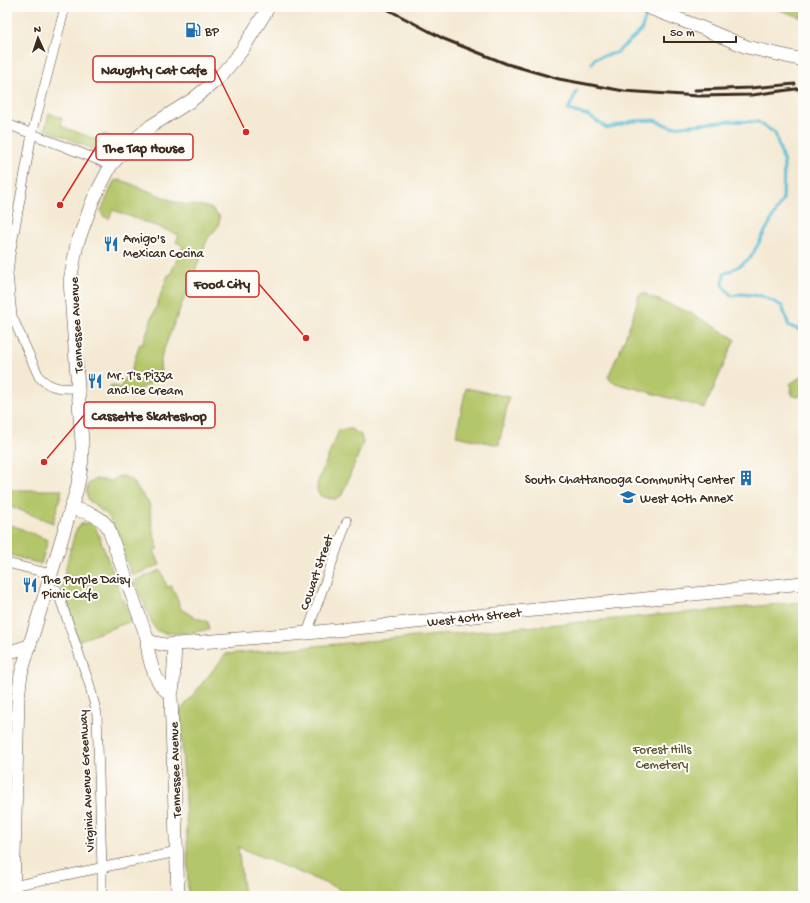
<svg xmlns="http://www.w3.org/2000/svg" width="810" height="903" font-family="'Gochi Hand',sans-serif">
<rect width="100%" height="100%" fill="#fdfcf7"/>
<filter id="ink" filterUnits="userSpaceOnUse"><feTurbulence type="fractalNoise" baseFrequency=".025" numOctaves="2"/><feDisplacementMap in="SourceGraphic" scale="8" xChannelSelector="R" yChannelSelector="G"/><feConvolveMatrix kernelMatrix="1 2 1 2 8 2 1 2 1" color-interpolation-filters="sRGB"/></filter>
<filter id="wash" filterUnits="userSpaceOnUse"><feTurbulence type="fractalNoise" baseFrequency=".012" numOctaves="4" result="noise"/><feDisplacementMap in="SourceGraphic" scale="16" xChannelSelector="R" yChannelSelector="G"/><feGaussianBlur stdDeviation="0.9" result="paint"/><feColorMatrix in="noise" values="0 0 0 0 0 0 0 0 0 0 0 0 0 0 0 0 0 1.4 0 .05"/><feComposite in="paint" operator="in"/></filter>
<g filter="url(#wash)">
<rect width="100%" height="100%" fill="#f4e9d3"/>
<path fill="#b4c66a" stroke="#787844" d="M771,7H803V18Z
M49,113L62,118L61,126L100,141L103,134L115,138L103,152H100L45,129Z
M121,180L181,204L203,206L212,209L215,212L217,215H219C221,225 215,231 208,238L162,354L160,365L161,371L153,374L156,381C138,390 129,398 109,390L111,385L120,388L127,374L130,375L139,346L140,344L142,345L168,275H170L183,246L176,242L179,235L113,210L109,219L103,216L101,211L114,181Z
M644,293L651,297L691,313L735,339L705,408L612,382L608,377C620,350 632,324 639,295Z
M803,375V395L797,397L792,395L790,384Z
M466,388L509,397L499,445L456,436Z
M344,429H351L361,435L363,443L342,495L336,499C322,498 314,497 318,481L339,430Z
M123,476L131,480L149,503L153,531L158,549L154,550L160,565L132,576L110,518L104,512L96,507V505L89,501L86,492L88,484L92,482L95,479L112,481L117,477Z
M7,490H62L53,523L7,505Z
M7,523L48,540L41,564L7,554Z
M89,523L94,525L96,528L131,621L78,641L61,587L75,532L81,524Z
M161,570L167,587L172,586L181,609L192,616L208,622L209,630C195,631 165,638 155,629L134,581Z
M803,602V896H356L238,847L244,896H188L187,836L180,711L226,654Z"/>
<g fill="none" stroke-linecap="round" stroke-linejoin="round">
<path stroke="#58bdd6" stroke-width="3" d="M592,63L595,58L616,53L641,31L646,16
M577,91L568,110L589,116L607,128L633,121L654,120L671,127L731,121L758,122L775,133L784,163L783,199L751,257L741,265L724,274L723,286L732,296L741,294L762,296L782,306L789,326L803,331"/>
</g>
</g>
<g filter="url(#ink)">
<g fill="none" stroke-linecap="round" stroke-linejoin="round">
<defs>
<path id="street" d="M65,7L32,134L10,255L8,274L12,316L39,377C51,389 62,389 78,388
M7,124L111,165
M7,563L51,574
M48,587L57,590L89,683L97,714L102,867V896
M307,633L347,521
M8,887L177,852"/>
<path id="secondary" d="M647,7L702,28L747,47L803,60
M71,508C85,512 99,514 108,527L147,638C147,652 152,672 160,684C163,688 167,692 171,696
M147,638L151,642L166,645L307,633L803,583
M175,644L173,685L171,696L178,896
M7,653L29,646
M13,896L18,698L21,674L71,508C79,486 83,466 82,442L70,281L77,244L93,200L111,165L132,142L151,126L192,100L219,78L242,50L265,13L268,7"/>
</defs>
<use href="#street" stroke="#574739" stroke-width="10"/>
<use href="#secondary" stroke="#574739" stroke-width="14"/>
<use href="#street" stroke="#fff" stroke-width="9"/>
<use href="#secondary" stroke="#fff" stroke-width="13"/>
<path stroke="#3b2a1e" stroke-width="3" d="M383,7L444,39L507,64L559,79L624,91L698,96L752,95L803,88
M695,90L751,88L795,84"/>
</g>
</g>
<defs>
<symbol id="fuel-bare" viewBox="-9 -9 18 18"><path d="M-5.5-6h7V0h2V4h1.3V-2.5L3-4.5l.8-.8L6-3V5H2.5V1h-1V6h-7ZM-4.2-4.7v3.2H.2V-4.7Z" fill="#1f6fb2" stroke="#fdfcf7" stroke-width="2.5" paint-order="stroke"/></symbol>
<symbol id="restaurant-bare" viewBox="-9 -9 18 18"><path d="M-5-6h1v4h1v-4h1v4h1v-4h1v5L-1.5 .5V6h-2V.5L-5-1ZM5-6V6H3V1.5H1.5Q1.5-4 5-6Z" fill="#1f6fb2" stroke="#fdfcf7" stroke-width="2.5" paint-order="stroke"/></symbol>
<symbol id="building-bare" viewBox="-9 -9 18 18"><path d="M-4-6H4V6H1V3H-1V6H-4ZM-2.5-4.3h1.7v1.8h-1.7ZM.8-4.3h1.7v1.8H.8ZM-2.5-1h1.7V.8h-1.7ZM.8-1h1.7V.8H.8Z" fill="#1f6fb2" stroke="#fdfcf7" stroke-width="2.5" paint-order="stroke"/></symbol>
<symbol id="school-bare" viewBox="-9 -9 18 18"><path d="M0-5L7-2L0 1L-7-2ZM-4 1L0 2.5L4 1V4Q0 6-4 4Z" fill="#1f6fb2" stroke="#fdfcf7" stroke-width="2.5" paint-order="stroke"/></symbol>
</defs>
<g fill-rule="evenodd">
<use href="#fuel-bare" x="182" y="19" width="22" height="22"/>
<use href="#restaurant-bare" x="100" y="233" width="22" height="22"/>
<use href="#restaurant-bare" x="84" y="370" width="22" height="22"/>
<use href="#building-bare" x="735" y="467" width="22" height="22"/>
<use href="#school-bare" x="617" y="486" width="22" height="22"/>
<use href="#restaurant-bare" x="19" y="574" width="22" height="22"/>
</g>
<g text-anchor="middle" stroke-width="4" stroke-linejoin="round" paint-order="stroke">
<g font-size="13" fill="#3b2a1e" stroke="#fdfcf7" text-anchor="start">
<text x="205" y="35">BP</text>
<text x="123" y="242">Amigo's<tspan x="123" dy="15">Mexican Cocina</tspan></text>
<text x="107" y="379">Mr. T's Pizza<tspan x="107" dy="15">and Ice Cream</tspan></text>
<text x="734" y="483" text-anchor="end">South Chattanooga Community Center</text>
<text x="640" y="502">West 40th Annex</text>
<text x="42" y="583">The Purple Daisy<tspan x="42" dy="15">Picnic Cafe</tspan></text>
</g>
<g font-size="13" fill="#3b2a1e" stroke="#fdfcf7">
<text transform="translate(75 325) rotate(-93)" y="5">Tennessee Avenue</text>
<text transform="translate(315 572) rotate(-71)" y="5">Cowart Street</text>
<text transform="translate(474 616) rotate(-6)" y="5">West 40th Street</text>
<text transform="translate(174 770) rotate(-92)" y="5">Tennessee Avenue</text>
<text transform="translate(85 781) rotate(-93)" y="5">Virginia Avenue Greenway</text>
</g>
<g font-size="13" fill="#5f5935" stroke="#fdfcf7">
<text x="662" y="753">Forest Hills<tspan x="662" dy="15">Cemetery</tspan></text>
</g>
</g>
<path fill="none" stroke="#d62828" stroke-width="1.5" d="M246 132L215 69M60 205L96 147M306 338L259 284M44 462L84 415"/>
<g fill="#d62828" stroke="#fdfcf7" stroke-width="1.5">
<circle cx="246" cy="132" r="4"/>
<circle cx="60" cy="205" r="4"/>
<circle cx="306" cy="338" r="4"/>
<circle cx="44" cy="462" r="4"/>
</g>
<g fill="#fdfcf7" stroke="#d62828" stroke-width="1.5">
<rect x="93" y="56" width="122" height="26" rx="4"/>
<rect x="96" y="134" width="97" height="26" rx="4"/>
<rect x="186" y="271" width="73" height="26" rx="4"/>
<rect x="84" y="402" width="131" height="26" rx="4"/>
</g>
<g font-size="14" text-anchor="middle" font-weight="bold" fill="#3b2a1e">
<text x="154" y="74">Naughty Cat Cafe</text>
<text x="144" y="152">The Tap House</text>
<text x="222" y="288">Food City</text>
<text x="149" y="420">Cassette Skateshop</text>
</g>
<rect width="810" height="903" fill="none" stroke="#fdfcf7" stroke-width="24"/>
<g transform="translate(38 38) rotate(357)" stroke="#fdfcf7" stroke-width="3" paint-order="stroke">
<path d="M0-3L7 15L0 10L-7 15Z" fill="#3b2a1e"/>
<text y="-6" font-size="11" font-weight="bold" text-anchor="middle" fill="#3b2a1e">N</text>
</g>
<path d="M664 36v6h72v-6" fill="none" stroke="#3b2a1e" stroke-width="2"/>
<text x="670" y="36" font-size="12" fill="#3b2a1e" stroke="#fdfcf7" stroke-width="3" paint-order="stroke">50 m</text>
</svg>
